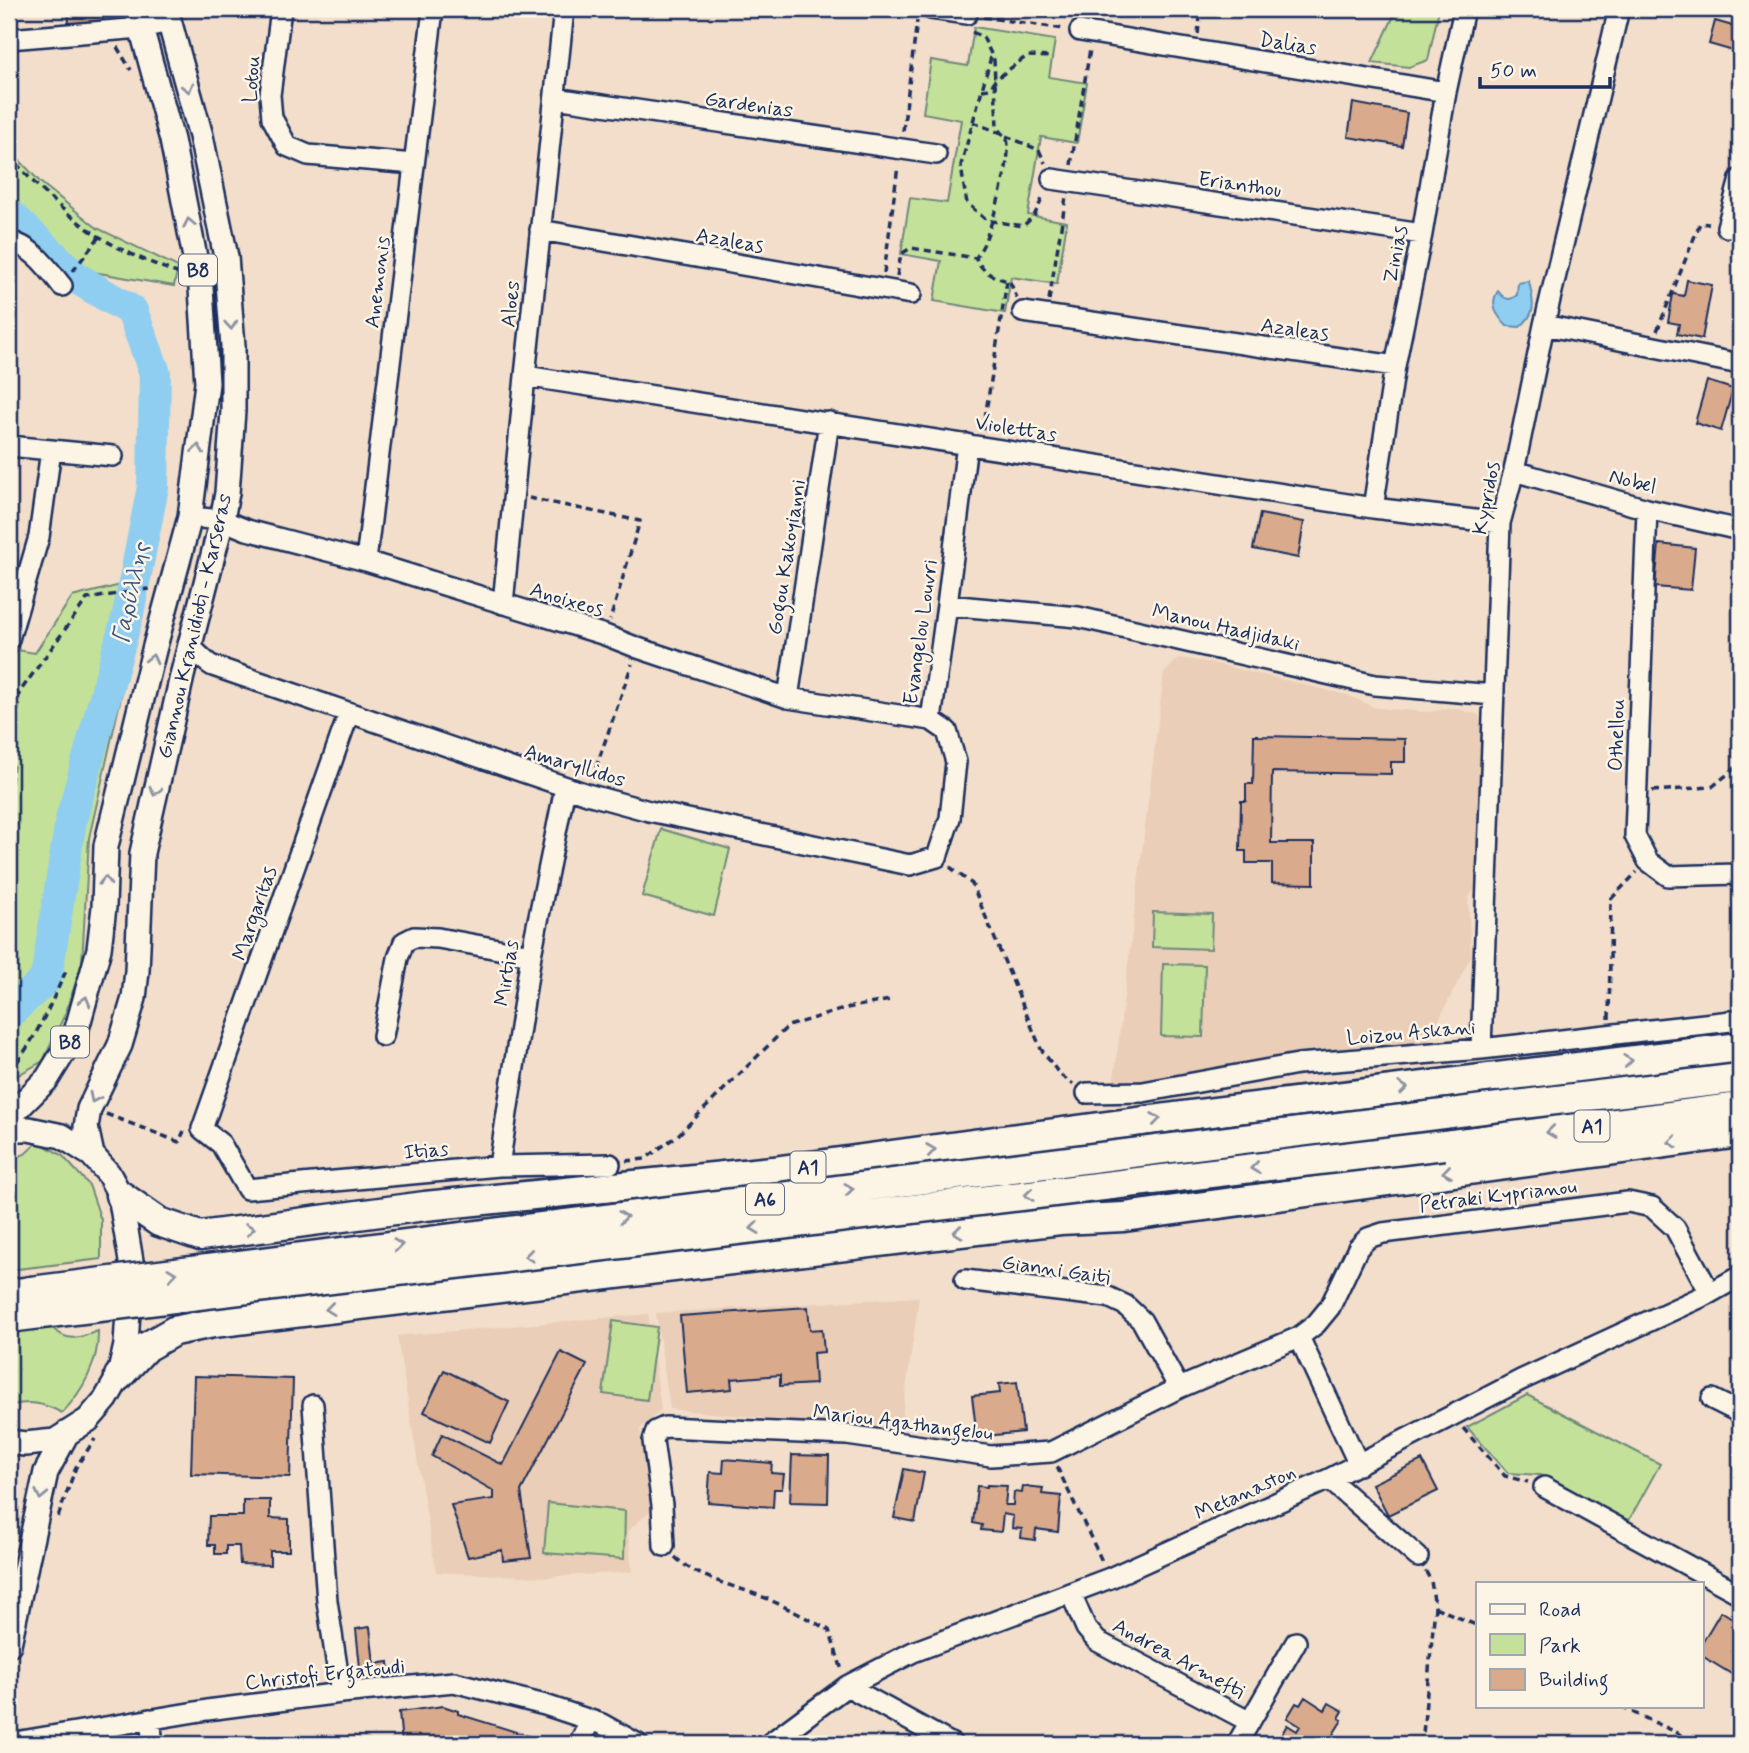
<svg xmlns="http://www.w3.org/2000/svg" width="1749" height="1753" font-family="Mynerve,sans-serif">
<rect width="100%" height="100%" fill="#f2deca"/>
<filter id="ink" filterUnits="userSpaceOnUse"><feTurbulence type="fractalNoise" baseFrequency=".0143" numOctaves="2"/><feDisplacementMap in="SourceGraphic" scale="14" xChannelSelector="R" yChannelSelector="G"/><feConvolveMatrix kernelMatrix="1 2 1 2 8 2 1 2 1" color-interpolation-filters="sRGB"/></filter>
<g filter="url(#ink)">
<path fill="#eaceb7" d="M1179,658L1212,663L1347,695L1376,708L1428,712L1454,708L1479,715L1483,744L1480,884L1468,897L1471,956L1426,1045L1300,1055L1113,1087L1164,673Z
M919,1297L900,1431L670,1409L656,1313Z
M648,1314L661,1410L640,1429L651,1510L628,1531L632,1572L546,1577L436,1572L397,1336Z"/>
<path fill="#c4e199" stroke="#70887c" stroke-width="2" d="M1397,9H1439L1428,60L1409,67L1372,63Z
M974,27L1055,40L1049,77L1087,83L1077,143L1041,137L1028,215L1067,222L1057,284L1011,277L1005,313L934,301L941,261L901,254L910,198L947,203L961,120L923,113L931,60L968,66Z
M9,149L40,182L97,228L178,267L174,286L53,265L9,224Z
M141,580L121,697L89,838L82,963L66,1012L43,1061L9,1080V669L17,650L35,653L72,597Z
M661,829L730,849L714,916L642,896Z
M1153,912L1212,914L1211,949L1152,947Z
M1163,964L1205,965L1203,1037L1161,1036Z
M38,1142L62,1155L89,1185L101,1220V1259L9,1270V1160L25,1154Z
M613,1321L657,1327L647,1400L603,1394Z
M50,1326C68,1343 77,1339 98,1331C99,1362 83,1391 62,1413C44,1403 28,1400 9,1406V1330Z
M1527,1395L1660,1464L1627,1524L1540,1475L1508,1473L1467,1427Z
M548,1503L625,1511L624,1559L544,1553Z"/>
<path fill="#8fcef0" stroke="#618eb6" stroke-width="2" d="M1529,281C1533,302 1538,312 1520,327L1507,326C1497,316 1489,305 1498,291C1504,299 1509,302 1517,295L1518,283Z"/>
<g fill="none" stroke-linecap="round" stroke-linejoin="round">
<path stroke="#8fcef0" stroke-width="32" d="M9,214L78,279L132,311L155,373L153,487L128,614L71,820L46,979L9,1013"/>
</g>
<path fill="#d9aa8b" stroke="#1b2f5e" stroke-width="2" d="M68,9H102L103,21L69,24Z
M1722,9H1740V14L1721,10Z
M1715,21L1740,28V53L1709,44Z
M1353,103L1407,113L1402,146L1348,137Z
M1740,207V235L1734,233Z
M1687,280L1712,285L1702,339L1677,334L1679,324L1668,322L1673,294L1684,296Z
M1707,381L1733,389L1721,431L1695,423Z
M1260,514L1304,522L1298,558L1253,549Z
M1659,544L1695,548L1691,590L1655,587Z
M1254,735H1258V736L1405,739V762H1391V774L1272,772L1271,843H1314V884L1272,883V863H1246V851H1240L1241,801H1246V784H1253Z
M808,1307L810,1330L822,1329L824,1352L813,1353L815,1384L780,1386V1375L731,1379L732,1389L687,1393L680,1316Z
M561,1352L587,1365L521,1491L531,1558L503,1561L502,1550L468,1557L451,1505L494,1499V1491L432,1456L442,1434L503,1465Z
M444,1370L509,1402L490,1443L424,1412Z
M194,1376L293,1379L290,1477L191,1474Z
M1017,1382L1023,1432L977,1437L972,1396L1000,1393L999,1384Z
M792,1455L829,1456L828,1503L790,1502Z
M724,1459L772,1463L771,1473L784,1474L782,1489H774L773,1507L708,1502L710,1472L723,1473Z
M1422,1460L1438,1491L1388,1515L1372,1484Z
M904,1469L924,1473L915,1522L894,1518Z
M987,1485L1007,1486L1005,1505H1013L1014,1492L1022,1493L1023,1486L1043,1488L1042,1494L1061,1496L1058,1532L1036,1529L1035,1540L1021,1538L1022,1529L1012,1528L1013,1516L1003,1514L1001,1532L981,1530L982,1525L973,1523L977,1486L987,1487Z
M243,1500H270V1518L289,1519V1551H270V1565L240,1564L239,1546H226V1554H215V1545H208L209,1516H243Z
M1721,1611L1740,1623V1673L1738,1678L1702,1656V1643Z
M370,1627L374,1664L389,1662L390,1674L361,1677L356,1629Z
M1305,1697L1325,1710L1329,1703L1343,1711L1339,1718L1342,1720L1329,1741L1324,1738L1320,1744H1276L1287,1725L1297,1731L1300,1726L1287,1718L1296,1703L1300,1705Z
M443,1706L458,1711V1714L549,1742L548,1744H402L399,1712Z"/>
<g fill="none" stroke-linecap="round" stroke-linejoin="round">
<defs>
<path id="minor" d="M281,9L270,95L272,118L287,146L308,155L414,164
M931,9L967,14
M1080,31L1446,92
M9,39L141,28L170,22
M555,98L936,154
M1052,179L1422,234
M1727,227L1740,179
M540,230L911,294
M9,241C33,247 47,267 62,286
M1023,312L1395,366
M1544,325L1740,364
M525,376L1373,508L1500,523
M9,446L51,450L39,537L9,639
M51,450L113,456
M1514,471L1647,509L1740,530
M1373,508L1395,366L1422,234L1446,92L1464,9
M1647,509L1635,836L1648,861L1668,876L1737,874L1740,872
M190,517L222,520L247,530L366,561L605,635L638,648L788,698L931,720
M366,561L433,9
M503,604L525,376L564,9
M947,605L1078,617L1375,685L1494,695
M190,647C197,652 207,664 213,666L587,794L649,811L910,865L937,857L950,818L956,762L947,731L931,720L947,605L967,444
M788,698L829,422
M349,713L202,1129L221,1144L247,1189L499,1166L610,1164
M383,1036L398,958L404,942L414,937L438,938L531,955
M1481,1049L1500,523L1514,471L1544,325L1619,9
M1087,1093L1143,1092L1298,1064L1481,1049L1740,1020
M499,1166L531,955L565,788
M965,1280L1108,1297L1125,1305L1142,1321L1179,1388
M1299,1337L1359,1465
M1712,1399L1740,1413
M313,1405L327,1601L341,1693
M1329,1479L1418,1557
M1544,1487L1740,1594
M664,1546L662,1505L653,1441L656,1431L665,1427L847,1435L991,1456L1051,1452L1179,1388L1299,1337L1316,1324L1330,1307L1358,1248L1368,1238L1383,1233L1628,1202L1652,1207L1675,1228L1710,1293
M1071,1594L1086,1628L1097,1641L1250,1722
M847,1686L952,1744
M150,1719L153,1744
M9,1743L207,1710L341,1693L454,1682L545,1705L602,1724L638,1744
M579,1744L590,1721
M769,1744L847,1686L913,1652L1110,1578L1329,1479L1521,1380L1710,1293L1740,1276
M1237,1744L1296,1642"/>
<path id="major" d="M9,1117L47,1079L76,1032L99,949L104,907L106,846L154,650L190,517L207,383L201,288L172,140L136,9
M9,1129H29L62,1136L92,1155L108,1173L120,1195L131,1261L126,1345L119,1376L106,1399L88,1420L55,1441L25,1444L9,1442
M92,1155L86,1127L89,1109L120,1045L134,998L137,971L142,853L182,676L222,520L227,493L233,411V346L226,257L201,136L166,9
M9,1644L46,1472L67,1433"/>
<path id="highway" d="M1475,1108L1499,1107L1740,1078
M1421,1153L1444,1145L1740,1107
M120,1195L159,1222L200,1236L425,1206L773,1171L1189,1115L1740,1047
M9,1294L31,1291
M9,1318L33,1315
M119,1376L146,1347L174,1331L213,1323L1060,1220L1124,1217L1740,1133"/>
</defs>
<use href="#minor" stroke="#1b2f5e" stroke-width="24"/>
<use href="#major" stroke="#1b2f5e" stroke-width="28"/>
<use href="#highway" stroke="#1b2f5e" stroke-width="33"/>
<path stroke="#1b2f5e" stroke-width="3.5" stroke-dasharray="7 5" stroke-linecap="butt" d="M983,17L1065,29
M972,32L983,37L994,60L997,127C1000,133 1005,135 1007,140C1013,156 993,221 986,238C984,245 979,252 976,258C983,274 995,277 1010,282L1017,298
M1198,34L1201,9
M117,47L131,70
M991,57L961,165L964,187L967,203L986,220L1023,226L1034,216L1044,195
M982,90L990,89L995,80L1027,56L1052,57
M973,122L1000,133
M903,131L917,21
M1006,136L1039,150L1045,163
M9,154C29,181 71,219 100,237C125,253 152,263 179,274
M1071,165L1090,49
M73,271L99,237
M884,273L898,166
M897,276L901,254L911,248L976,258
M1049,300L1066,197
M1657,331L1700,223L1709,224
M983,430L1007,281
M529,498L640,521L610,620
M592,779L632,664
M1652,791L1712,787L1740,764
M9,807L19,693L87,599L148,589V591
M950,867L972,884L1041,1049L1060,1075L1073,1084
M1609,1019L1611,899L1637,872
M9,1071C33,1046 51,1003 66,971
M106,1114L179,1142L184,1131
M626,1161L645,1159L678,1135L788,1026L847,1008L890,1000
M1463,1428L1505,1476L1528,1482
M1057,1467L1102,1561
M58,1517L76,1467L95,1439
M675,1557C700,1581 740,1586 770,1600C790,1609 810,1620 829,1630L842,1670
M1435,1607L1478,1626
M1622,1706L1634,1713L1678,1733L1691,1744
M1422,1744L1435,1607L1431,1581L1425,1570"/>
<use href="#minor" stroke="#fcf5e5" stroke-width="19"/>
<use href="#major" stroke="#fcf5e5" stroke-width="23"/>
<use href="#highway" stroke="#fcf5e5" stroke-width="28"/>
<defs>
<path id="highway-bridge" d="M31,1291L1499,1107
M33,1315L1444,1145"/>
</defs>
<use href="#highway-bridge" stroke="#1b2f5e" stroke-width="33" stroke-linecap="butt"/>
<use href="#highway-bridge" stroke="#fcf5e5" stroke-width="28"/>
</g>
<defs><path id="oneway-chevron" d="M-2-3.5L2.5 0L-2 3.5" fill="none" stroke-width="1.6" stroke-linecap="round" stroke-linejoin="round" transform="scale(1.75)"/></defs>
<g stroke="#8c92a2">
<use href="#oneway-chevron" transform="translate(188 88) rotate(75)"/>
<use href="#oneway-chevron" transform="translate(189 223) rotate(-101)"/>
<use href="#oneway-chevron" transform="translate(231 325) rotate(85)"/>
<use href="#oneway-chevron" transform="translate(198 449) rotate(-83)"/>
<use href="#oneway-chevron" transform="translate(152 659) rotate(-76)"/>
<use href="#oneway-chevron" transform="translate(155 791) rotate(103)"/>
<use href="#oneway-chevron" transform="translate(105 881) rotate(-88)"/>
<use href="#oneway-chevron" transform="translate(85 1001) rotate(-74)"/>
<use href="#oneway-chevron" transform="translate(1628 1061) rotate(-7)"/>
<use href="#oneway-chevron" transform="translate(1403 1088) rotate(-7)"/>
<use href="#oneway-chevron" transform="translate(94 1098) rotate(116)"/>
<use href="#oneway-chevron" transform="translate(1156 1119) rotate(-8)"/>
<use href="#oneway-chevron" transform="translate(1551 1132) rotate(173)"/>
<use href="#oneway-chevron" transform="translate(1673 1142) rotate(173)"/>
<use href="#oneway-chevron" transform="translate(931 1150) rotate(-8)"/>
<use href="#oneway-chevron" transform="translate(1255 1168) rotate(173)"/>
<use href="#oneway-chevron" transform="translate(1447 1172) rotate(172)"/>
<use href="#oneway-chevron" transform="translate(849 1189) rotate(-7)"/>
<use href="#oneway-chevron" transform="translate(1029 1195) rotate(173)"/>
<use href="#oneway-chevron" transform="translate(623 1217) rotate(-7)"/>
<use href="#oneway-chevron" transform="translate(755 1228) rotate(173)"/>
<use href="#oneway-chevron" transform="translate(250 1229) rotate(-8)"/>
<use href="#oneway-chevron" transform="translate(958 1232) rotate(173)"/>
<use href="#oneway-chevron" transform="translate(398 1245) rotate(-7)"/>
<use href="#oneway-chevron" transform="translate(529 1256) rotate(173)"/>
<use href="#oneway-chevron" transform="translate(172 1274) rotate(-7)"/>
<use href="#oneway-chevron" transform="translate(330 1309) rotate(173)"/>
<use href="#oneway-chevron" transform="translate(41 1495) rotate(102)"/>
</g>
</g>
<g text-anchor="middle" stroke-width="5" stroke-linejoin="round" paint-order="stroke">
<g fill="#fcf5e5" stroke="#5e6a86" stroke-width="2">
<rect x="179" y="254.5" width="38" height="31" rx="5"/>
<rect x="51" y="1026.5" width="38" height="31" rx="5"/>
<rect x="1574.5" y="1110.5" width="35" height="31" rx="5"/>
<rect x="790.5" y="1151.5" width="35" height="31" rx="5"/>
<rect x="746" y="1183.5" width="38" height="31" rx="5"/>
</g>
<g font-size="19" font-weight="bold" fill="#1b2f5e">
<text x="198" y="277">B8</text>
<text x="70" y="1049">B8</text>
<text x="1592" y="1133">A1</text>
<text x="808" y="1174">A1</text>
<text x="765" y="1206">A6</text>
</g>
<g font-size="21" fill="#1b2f5e" stroke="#fcf5e5">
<text transform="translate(1288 43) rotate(9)" y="7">Dalias</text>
<text transform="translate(251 79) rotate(-86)" y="7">Lotou</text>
<text transform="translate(749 104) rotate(8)" y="7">Gardenias</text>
<text transform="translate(1240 184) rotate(8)" y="7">Erianthou</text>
<text transform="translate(730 240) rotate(10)" y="7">Azaleas</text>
<text transform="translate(1395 254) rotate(-79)" y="7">Zinias</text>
<text transform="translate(377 282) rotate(-83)" y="7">Anemonis</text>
<text transform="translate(510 304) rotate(-84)" y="7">Aloes</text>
<text transform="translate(1295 329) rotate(8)" y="7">Azaleas</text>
<text transform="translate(1016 428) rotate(9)" y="7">Violettas</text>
<text transform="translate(1633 481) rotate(15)" y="7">Nobel</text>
<text transform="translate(1486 498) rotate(-79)" y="7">Kypridos</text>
<text transform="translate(786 557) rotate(-81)" y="7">Gogou Kakoyianni</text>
<text transform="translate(567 599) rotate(17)" y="7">Anoixeos</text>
<text transform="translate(194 626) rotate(-77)" y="7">Giannou Kranidioti - Karseras</text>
<text transform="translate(1226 627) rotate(13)" y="7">Manou Hadjidaki</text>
<text transform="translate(920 632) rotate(-82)" y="7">Evangelou Louvri</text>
<text transform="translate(1616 735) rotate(-88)" y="7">Othellou</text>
<text transform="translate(575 765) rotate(17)" y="7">Amaryllidos</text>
<text transform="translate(254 913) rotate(-71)" y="7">Margaritas</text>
<text transform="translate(506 973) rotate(-81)" y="7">Mirtias</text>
<text transform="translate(1411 1032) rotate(-5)" y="7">Loizou Askani</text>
<text transform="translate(426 1150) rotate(-5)" y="7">Itias</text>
<text transform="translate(1498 1195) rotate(-7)" y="7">Petraki Kyprianou</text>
<text transform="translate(1056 1269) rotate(8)" y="7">Gianni Gaiti</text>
<text transform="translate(903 1422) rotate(7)" y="7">Mariou Agathangelou</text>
<text transform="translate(1245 1492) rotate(-24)" y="7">Metanaston</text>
<text transform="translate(1179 1658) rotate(28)" y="7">Andrea Armefti</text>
<text transform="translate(325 1674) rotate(-6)" y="7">Christofi Ergatoudi</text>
</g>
<g font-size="23" font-style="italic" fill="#385782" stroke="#fcf5e5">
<text transform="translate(130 593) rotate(-78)" y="8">Γαρύλλης</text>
</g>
</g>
<rect width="1749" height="1753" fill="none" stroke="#fcf5e5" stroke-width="35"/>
<rect x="18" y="18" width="1714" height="1718" fill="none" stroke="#1b2f5e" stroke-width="2.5" filter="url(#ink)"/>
<rect x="1476" y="1582" width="228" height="126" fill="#fcf5e5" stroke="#a2a6af" stroke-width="2"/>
<rect x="1490" y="1604" width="35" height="10" fill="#fcf5e5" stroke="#a2a6af" stroke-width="2"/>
<text x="1539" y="1616" font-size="21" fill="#1b2f5e">Road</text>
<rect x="1490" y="1634" width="35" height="21" fill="#c4e199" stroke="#a2a6af" stroke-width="2"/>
<text x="1539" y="1652" font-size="21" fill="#1b2f5e">Park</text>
<rect x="1490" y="1669" width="35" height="21" fill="#d9aa8b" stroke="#a2a6af" stroke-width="2"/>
<text x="1539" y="1686" font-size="21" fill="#1b2f5e">Building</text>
<path d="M1480 77v10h130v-10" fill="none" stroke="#1b2f5e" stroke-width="3.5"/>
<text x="1490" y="77" font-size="21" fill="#1b2f5e" stroke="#fcf5e5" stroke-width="5" paint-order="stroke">50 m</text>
</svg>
